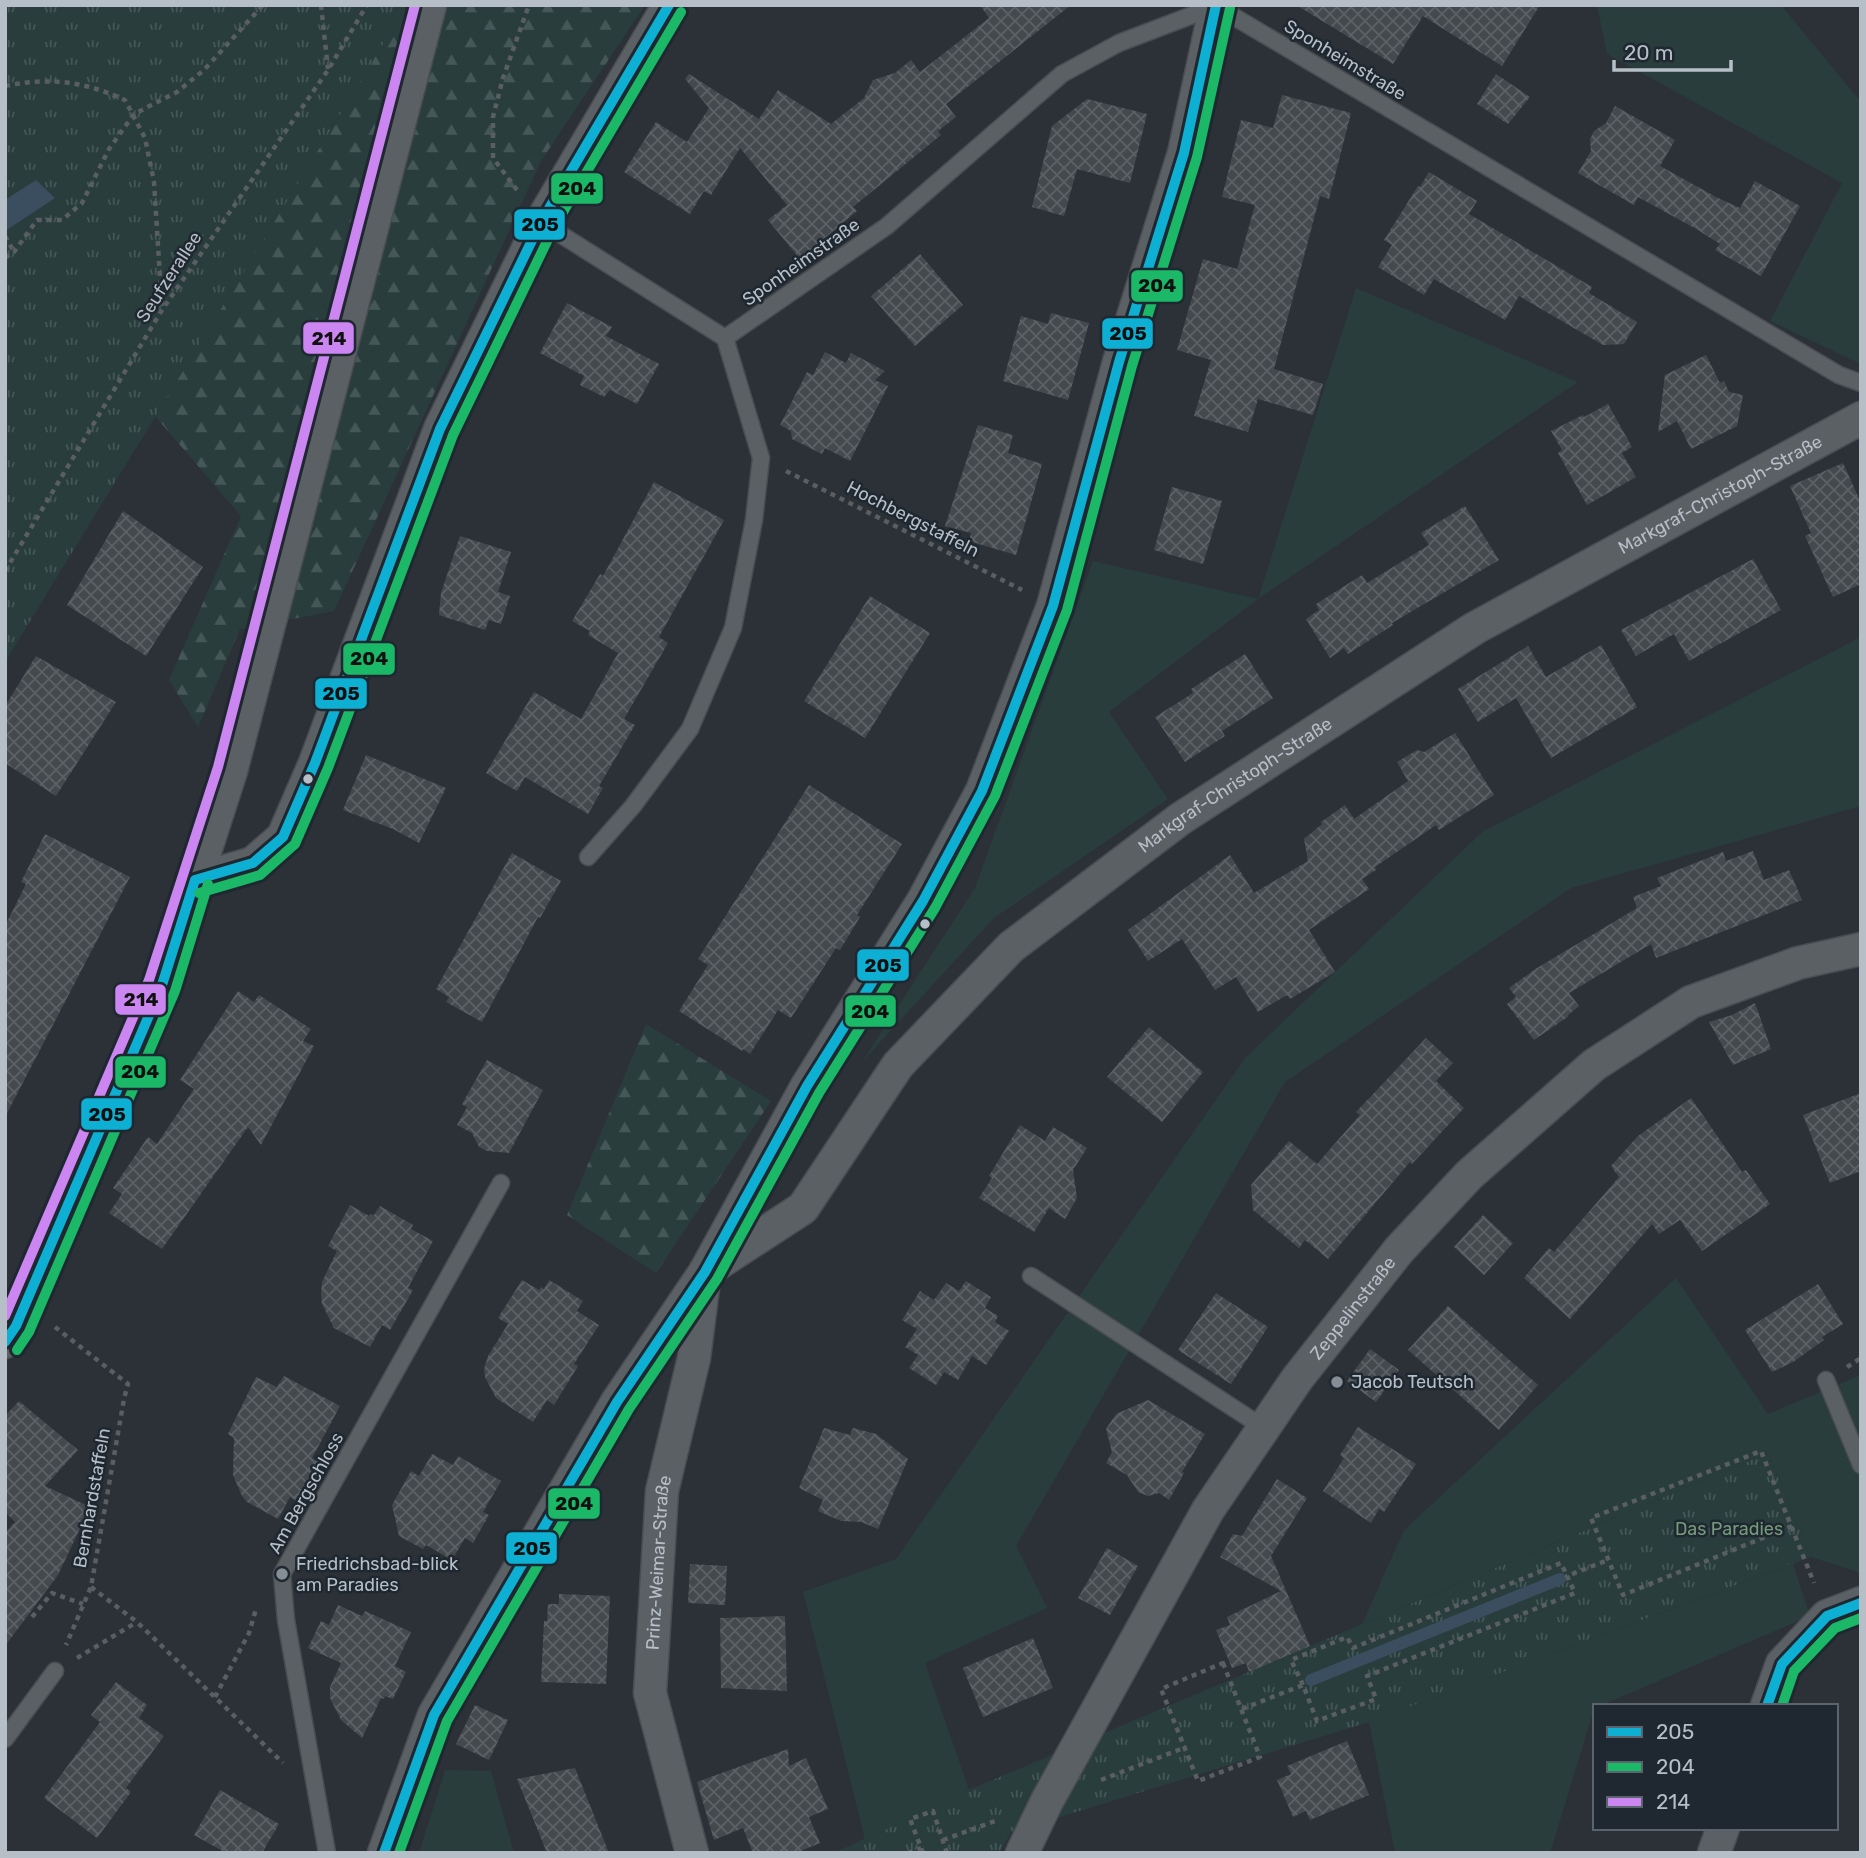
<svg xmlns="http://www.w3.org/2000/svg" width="1866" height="1858" font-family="Rubik,sans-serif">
<defs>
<pattern id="forest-firs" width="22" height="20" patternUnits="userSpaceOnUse" patternTransform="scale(1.75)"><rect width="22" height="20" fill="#293d3d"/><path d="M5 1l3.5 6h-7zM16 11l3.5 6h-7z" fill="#465758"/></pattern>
<pattern id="park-tufts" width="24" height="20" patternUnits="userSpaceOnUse" patternTransform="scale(1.75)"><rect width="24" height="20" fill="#293d3d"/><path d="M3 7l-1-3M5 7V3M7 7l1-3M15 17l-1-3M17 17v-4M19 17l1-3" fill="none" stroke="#465758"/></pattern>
<pattern id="building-cross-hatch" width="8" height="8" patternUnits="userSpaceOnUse" patternTransform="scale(1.75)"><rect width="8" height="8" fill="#44494e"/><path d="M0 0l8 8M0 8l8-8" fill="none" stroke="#5d6166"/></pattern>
</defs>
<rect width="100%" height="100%" fill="#2b3137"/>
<path fill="url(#forest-firs)" d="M407,5H645L541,161L334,611L240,629L198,727L169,680L241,516L155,416Z
M646,1024L771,1101L656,1273L567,1215Z"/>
<path fill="url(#park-tufts)" d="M5,5H407L5,662Z
M1768,1453L1811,1557L1369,1722L1011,1832L1000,1853H834L969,1790Z"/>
<path fill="#293d3d" d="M1597,5H1781L1861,102V364L1770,321L1842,183L1607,54Z
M1356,288L1578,382L1258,599L1109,712L1168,799L994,918L862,1062L975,888L1093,561L1258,599Z
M1861,637V806L1571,888L1285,1082L1016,1546L1047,1608L925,1663L969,1790L865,1839L803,1592L896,1559L1245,1058L1482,832Z
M1676,1278L1768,1414L1861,1375V1573L1811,1557L1768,1453L1362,1624L1404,1530Z
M1793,1564L1810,1616L1600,1706H1595L1550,1853H1395L1369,1722Z
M445,1770L491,1771L514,1853H419Z"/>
<path fill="#3b4e5f" d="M36,180L55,198L5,231V200Z"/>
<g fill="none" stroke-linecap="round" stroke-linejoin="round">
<path stroke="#3b4e5f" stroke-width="12" d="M1311,1680L1560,1579"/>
</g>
<path fill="url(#building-cross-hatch)" d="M980,5H1071L946,104L956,117L938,131L941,135L853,207L857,211L800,259L768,220L787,205L740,148L711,195L704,191L690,214L624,172L656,122L687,142L709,108L685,79L689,74L759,119L778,90L831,124L864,98L873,80L895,73L911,60L920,72L989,18Z
M1296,5H1540L1502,66L1423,16L1393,64Z
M1496,74L1530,97L1508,124L1477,104Z
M1282,95L1351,113L1329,199L1320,196L1274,369L1323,384L1313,415L1258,399L1248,432L1194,416L1211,360L1177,350L1203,259L1237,269L1255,205L1222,197L1241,120L1273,128Z
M1087,99L1147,114L1130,183L1077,169L1064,216L1032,207L1052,126Z
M1615,106L1675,140L1660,166L1716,197L1740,208L1755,181L1800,206L1761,276L1715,250L1720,244L1698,230L1638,197L1634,205L1578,173L1591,151L1590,139L1594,131L1606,123Z
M1429,172L1477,201L1469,214L1592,287L1589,293L1637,322L1624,344L1603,345L1519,296L1505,320L1434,279L1424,295L1378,267L1392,245L1384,240L1418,186L1420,187Z
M920,254L963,305L915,346L871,296Z
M567,303L612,327L606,336L659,364L637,404L610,390L604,397L580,385L584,376L540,353Z
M1051,313L1089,323L1068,400L1003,381L1021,316L1048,324Z
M825,352L846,363L851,353L885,371L875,380L888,386L850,461L825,448L822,454L792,439L791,431L780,425L807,372L813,375Z
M1706,355L1720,383L1724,381L1729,392L1743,395L1737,426L1691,449L1677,421L1658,432L1665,375Z
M1608,404L1632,447L1622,453L1636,477L1587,505L1558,453L1562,450L1551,431L1583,415L1584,417Z
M978,425L1013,435L1008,453L1042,464L1016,555L969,541L971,533L945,526Z
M1843,463L1861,503V584L1833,597L1805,536L1811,533L1790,486Z
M654,482L724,520L659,637L668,643L624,719L635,725L599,786L603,788L588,814L525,777L517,791L486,773L534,692L581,719L618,653L588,635L590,631L572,621L600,574L603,576Z
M1172,487L1222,501L1203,564L1154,550Z
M1465,506L1499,560L1392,623L1393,625L1348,654L1344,648L1330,658L1306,619L1319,610L1316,604L1362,575L1367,583L1429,545L1421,533Z
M123,511L203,567L146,656L67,605Z
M460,536L511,552L498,592L510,596L501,624L489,620L485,630L439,615L441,593Z
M1753,559L1781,610L1689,661L1674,634L1636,656L1621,630Z
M870,596L930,633L865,738L804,701Z
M1601,645L1637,707L1551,758L1516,698L1478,722L1458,689L1528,646L1546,677Z
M1245,654L1273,698L1222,731L1225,736L1185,762L1155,717L1193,693L1191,689Z
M36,656L116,702L56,796L5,763V706Z
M1455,733L1494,795L1439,830L1436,825L1375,867L1376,870L1362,879L1369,889L1309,930L1335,972L1290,999L1287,995L1258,1012L1236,977L1215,990L1182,939L1148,961L1128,930L1230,855L1254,893L1308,861L1304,839L1322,824L1321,822L1345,805L1354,819L1408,781L1397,762L1417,750L1424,752Z
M366,755L446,788L419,843L393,829L343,810Z
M809,785L902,844L857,915L860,917L840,950L836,948L791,1018L778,1010L750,1054L743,1049L742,1051L679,1011L708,965L698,959Z
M45,834L130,877L5,1117V926L26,884L21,882Z
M1753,851L1764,880L1789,870L1802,900L1656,958L1651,944L1569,993L1579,1006L1568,1015L1569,1016L1534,1040L1507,1004L1516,997L1509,988L1537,968L1637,908L1633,897L1661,886L1657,878L1723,852L1726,861Z
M512,853L561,881L540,918L538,917L482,1022L446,1002L449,997L436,989Z
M238,991L254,1002L259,995L311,1029L303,1041L314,1046L261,1145L248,1127L162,1249L109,1213L122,1194L113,1188L148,1137L157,1144L194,1089L180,1080Z
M1755,1003L1771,1049L1733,1065L1709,1022L1732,1015Z
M1149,1027L1203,1072L1162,1122L1107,1077Z
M1426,1038L1453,1063L1436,1081L1464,1108L1412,1164L1410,1162L1328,1259L1305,1240L1299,1248L1253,1210L1251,1185L1289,1141L1317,1164L1360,1115L1356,1112Z
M487,1060L543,1090L509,1153L487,1151L479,1147L472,1133L457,1125L467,1107L462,1104Z
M1861,1093V1171L1830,1183L1803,1115Z
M1691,1098L1742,1172L1746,1170L1770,1204L1702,1251L1680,1220L1659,1234L1652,1224L1570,1319L1524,1278L1549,1248L1554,1252L1619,1177L1611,1166L1638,1136Z
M1020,1125L1045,1141L1053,1127L1087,1148L1073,1170L1077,1198L1065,1219L1049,1208L1034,1232L979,1198L992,1178L989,1176Z
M350,1205L369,1216L370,1214L374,1215L380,1206L413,1225L411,1229L433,1241L408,1288L413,1290L390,1330L382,1325L370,1347L334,1328L322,1304L321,1295L322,1282L337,1251L328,1246Z
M1483,1215L1513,1243L1484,1275L1454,1247Z
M522,1280L539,1290L541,1287L544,1289L549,1280L583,1301L577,1311L599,1325L574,1364L578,1366L554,1405L547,1400L533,1422L496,1398L485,1377L484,1369L488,1356L508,1324L498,1318Z
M966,1281L991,1297L985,1308L998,1316L995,1322L1009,1331L986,1365L972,1356L958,1380L944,1372L936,1385L909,1368L918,1355L905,1347L917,1329L902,1320L920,1291L934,1300L946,1283L959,1291Z
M1818,1284L1843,1324L1822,1337L1824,1340L1793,1362L1772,1372L1745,1330Z
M1216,1293L1268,1327L1231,1384L1178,1350Z
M1448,1306L1538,1385L1499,1430L1408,1350Z
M1370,1349L1399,1370L1376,1402L1347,1381Z
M284,1376L340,1406L312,1458L321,1463L299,1502L290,1497L278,1519L247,1502L242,1496L233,1475L234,1438L228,1434L256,1377L277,1387Z
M1148,1400L1205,1434L1182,1472L1184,1473L1169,1500L1159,1493L1148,1496L1138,1492L1127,1475L1106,1463L1112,1452L1106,1429L1116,1414Z
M19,1401L78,1450L45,1486L88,1506L83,1522L58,1575L5,1646V1533L15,1522L5,1512V1416Z
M1358,1427L1416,1464L1384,1512L1379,1509L1371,1523L1323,1491L1344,1458L1340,1455Z
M824,1428L850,1435L853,1428L876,1434L908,1459L878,1529L861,1522L841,1521L818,1511L823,1500L799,1488Z
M432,1454L453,1465L458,1456L501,1481L483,1512L489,1515L473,1543L465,1538L452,1560L426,1545L423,1549L399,1536L392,1505L411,1471L419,1476Z
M1277,1479L1307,1498L1271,1556L1310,1646L1249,1672L1246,1663L1232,1668L1216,1630L1230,1625L1227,1617L1281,1591L1220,1557L1233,1534L1242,1536Z
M1107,1548L1138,1566L1110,1615L1078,1598Z
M690,1564L727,1566L725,1605L688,1603Z
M559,1594L610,1596L606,1684L541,1682L544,1621H547L548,1604H559Z
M338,1605L362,1616L365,1611L411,1632L395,1666L406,1672L393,1699L385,1696L384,1699L381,1698L362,1738L341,1720L330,1698V1687L341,1663L308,1648L321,1621L329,1625Z
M785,1616L787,1691L721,1688L720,1618Z
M1033,1638L1053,1688L983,1717L963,1668Z
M116,1682L147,1705L139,1718L164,1736L126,1788L131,1792L97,1838L44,1798L100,1722L91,1715Z
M475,1705L508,1720L489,1760L456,1744Z
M1347,1741L1369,1795L1310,1820L1306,1811L1293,1817L1277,1780L1291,1774L1287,1766Z
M788,1749L789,1766L806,1758L828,1809L809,1817L820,1843L796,1853H753L743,1828L714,1840L697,1782Z
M575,1768L609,1853H547L517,1779Z
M220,1790L279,1824L262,1853H226L194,1835Z"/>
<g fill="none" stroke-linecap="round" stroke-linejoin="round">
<defs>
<path id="lane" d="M541,222L725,338L887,226L1062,74L1119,43L1216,6L1839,375L1861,383
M588,857L633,806L690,729L733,628L754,520L761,458L725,338
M1031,1276L1264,1428
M1826,1380L1861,1465
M5,1739L55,1671
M327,1853L286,1620L282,1574L501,1183"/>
<g id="street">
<path d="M195,880L253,863L283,837L315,763L440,429L541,222L669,5"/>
<path d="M5,1342L16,1326L162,985L231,771L430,5"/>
<path d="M1767,1706L1782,1664L1827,1616L1861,1603"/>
<path d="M384,1853L434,1715L617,1402L705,1272L807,1086L923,901L982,791L1053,606L1119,362L1184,153L1216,5"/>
<path id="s1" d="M692,1853L650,1693L662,1491L694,1358L705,1272L803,1208L898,1065L1011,947L1180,819L1475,628L1861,418"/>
<path id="s2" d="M1022,1853L1047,1801L1208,1510L1297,1379L1399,1250L1469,1175L1594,1065L1691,1002L1798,963L1861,949"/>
<path d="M1714,1853L1723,1828"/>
</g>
</defs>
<use href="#lane" stroke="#494d52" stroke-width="19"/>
<use href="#street" stroke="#494d52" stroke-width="35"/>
<path stroke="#595e62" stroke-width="4.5" stroke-dasharray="5 5" stroke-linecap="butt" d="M321,5L328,69
M5,86C50,77 83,81 125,100L145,138L154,182L162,309
M517,190L493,158V117L503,78L529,5
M5,236L14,252
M5,258L14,252L37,220H62L82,203L109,149L134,114L177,92L204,70L263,5
M786,471L1022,590
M5,571L162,310L328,70L367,5
M55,1327L128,1384L124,1399L91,1587L66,1645
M1847,1367L1861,1358
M1792,1526L1623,1595L1591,1518L1761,1451L1814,1583
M91,1587L137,1622L283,1763
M32,1617L52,1593L83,1604
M77,1658L137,1622
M1223,1663L1260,1757L1198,1781L1161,1689Z
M1303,1685L1291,1660L1347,1637L1353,1648L1561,1563L1567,1576
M215,1697L249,1633L256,1609
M1242,1709L1303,1685L1317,1721L1376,1699L1367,1676L1575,1593L1567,1576L1608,1560
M1101,1780L1186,1747
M943,1840L998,1820
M908,1853L921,1848
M923,1853L910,1819L933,1811L947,1853"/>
<use href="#lane" stroke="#5b6065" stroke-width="16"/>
<use href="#street" stroke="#5b6065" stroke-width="32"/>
<defs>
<path id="bus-1" d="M195,880L253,863L283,837L315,763L440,429L541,222L669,5
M5,1342L16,1326L162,985L195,880
M1767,1706L1782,1664L1827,1616L1861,1603
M384,1853L434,1715L617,1402L705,1272L807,1086L923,901L982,791L1053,606L1119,362L1184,153L1216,5"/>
<path id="bus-2" d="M199,893L260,875L295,844L328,768L453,435L553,229L681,12
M17,1350L29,1332L175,991L208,884
M1782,1706L1794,1671L1835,1628L1861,1618
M399,1853L447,1721L629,1409L717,1279L819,1093L935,908L995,796L1067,610L1132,366L1197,157L1230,8"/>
<path id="bus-3" d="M5,1316L149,980L218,767L415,5"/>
</defs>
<use href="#bus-1" stroke="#1f2831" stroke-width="16"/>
<use href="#bus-2" stroke="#1f2831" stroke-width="16"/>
<use href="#bus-3" stroke="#1f2831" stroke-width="16"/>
<use href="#bus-1" stroke="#0dafd3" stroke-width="10"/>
<use href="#bus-2" stroke="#1ab867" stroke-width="10"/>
<use href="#bus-3" stroke="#cb86f1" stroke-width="10"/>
</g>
<g fill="#b6bec7" stroke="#1f2831" stroke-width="2.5">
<circle cx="308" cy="779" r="6"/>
<circle cx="925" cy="924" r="6"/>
</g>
<g fill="#858d95" stroke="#1f2831" stroke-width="2.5">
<circle cx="1337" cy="1382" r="7"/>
<circle cx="282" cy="1574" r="7"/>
</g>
<g text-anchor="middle" stroke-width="5" stroke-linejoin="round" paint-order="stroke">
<g font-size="18" fill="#b6bec7" stroke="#1f2831">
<text transform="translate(1345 60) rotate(31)" y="6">Sponheimstraße</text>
<text transform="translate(801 262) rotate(-35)" y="6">Sponheimstraße</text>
<text transform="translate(169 277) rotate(-57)" y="6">Seufzerallee</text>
<text dy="6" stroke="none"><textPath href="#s1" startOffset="1886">Markgraf-Christoph-Straße</textPath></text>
<text transform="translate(913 519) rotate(27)" y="6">Hochbergstaffeln</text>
<text dy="6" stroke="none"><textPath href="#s1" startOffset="1320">Markgraf-Christoph-Straße</textPath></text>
<text dy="6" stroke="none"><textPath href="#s2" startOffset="639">Zeppelinstraße</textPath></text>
<text transform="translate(306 1493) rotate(-61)" y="6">Am Bergschloss</text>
<text transform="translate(92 1498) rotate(-80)" y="6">Bernhardstaffeln</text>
<text dy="6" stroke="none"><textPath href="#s1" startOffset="296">Prinz-Weimar-Straße</textPath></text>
</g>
<g font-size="18" fill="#b6bec7" stroke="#1f2831" text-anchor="start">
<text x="1351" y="1388">Jacob Teutsch</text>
<text x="296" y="1570">Friedrichsbad-blick<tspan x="296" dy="21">am Paradies</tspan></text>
</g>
<g font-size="18" fill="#769b7a" stroke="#1f2831">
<text x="1729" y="1535">Das Paradies</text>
</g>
</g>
<g stroke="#1f2831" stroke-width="2.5">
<rect x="550" y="172" width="54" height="33" rx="7" fill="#1ab867"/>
<rect x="513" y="208" width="53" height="33" rx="7" fill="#0dafd3"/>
<rect x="1130" y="269" width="54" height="34" rx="7" fill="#1ab867"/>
<rect x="1101" y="317" width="53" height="33" rx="7" fill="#0dafd3"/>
<rect x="302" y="321" width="53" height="34" rx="7" fill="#cb86f1"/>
<rect x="342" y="642" width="54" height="34" rx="7" fill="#1ab867"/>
<rect x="314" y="677" width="54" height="33" rx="7" fill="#0dafd3"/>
<rect x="856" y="948" width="54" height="34" rx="7" fill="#0dafd3"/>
<rect x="114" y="983" width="53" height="33" rx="7" fill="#cb86f1"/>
<rect x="844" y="994" width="53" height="34" rx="7" fill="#1ab867"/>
<rect x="114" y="1055" width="53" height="34" rx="7" fill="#1ab867"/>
<rect x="80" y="1097" width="53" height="34" rx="7" fill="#0dafd3"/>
<rect x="547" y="1487" width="54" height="33" rx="7" fill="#1ab867"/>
<rect x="505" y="1531" width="53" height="34" rx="7" fill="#0dafd3"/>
</g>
<g font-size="19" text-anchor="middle" font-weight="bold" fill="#111">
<text x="577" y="195">204</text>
<text x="540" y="231">205</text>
<text x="1157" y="292">204</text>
<text x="1128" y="340">205</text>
<text x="329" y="345">214</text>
<text x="369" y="665">204</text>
<text x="341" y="700">205</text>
<text x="883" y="972">205</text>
<text x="141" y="1006">214</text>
<text x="870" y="1018">204</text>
<text x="140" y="1078">204</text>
<text x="107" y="1121">205</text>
<text x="574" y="1510">204</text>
<text x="532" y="1555">205</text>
</g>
<rect width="1866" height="1858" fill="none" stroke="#b6bec7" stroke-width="14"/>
<rect x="1593" y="1704" width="245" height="126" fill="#1f2831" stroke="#5b646d" stroke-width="2"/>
<rect x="1607" y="1727" width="35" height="10" fill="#0dafd3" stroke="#5b646d" stroke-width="2"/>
<text x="1656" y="1739" font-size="21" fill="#b6bec7">205</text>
<rect x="1607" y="1762" width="35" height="10" fill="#1ab867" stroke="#5b646d" stroke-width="2"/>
<text x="1656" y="1774" font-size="21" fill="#b6bec7">204</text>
<rect x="1607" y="1797" width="35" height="10" fill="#cb86f1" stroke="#5b646d" stroke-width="2"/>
<text x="1656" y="1809" font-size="21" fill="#b6bec7">214</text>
<path d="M1614 60v10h117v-10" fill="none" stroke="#b6bec7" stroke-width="3.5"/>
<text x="1624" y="60" font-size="21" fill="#b6bec7" stroke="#1f2831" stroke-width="5" paint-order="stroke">20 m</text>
</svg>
